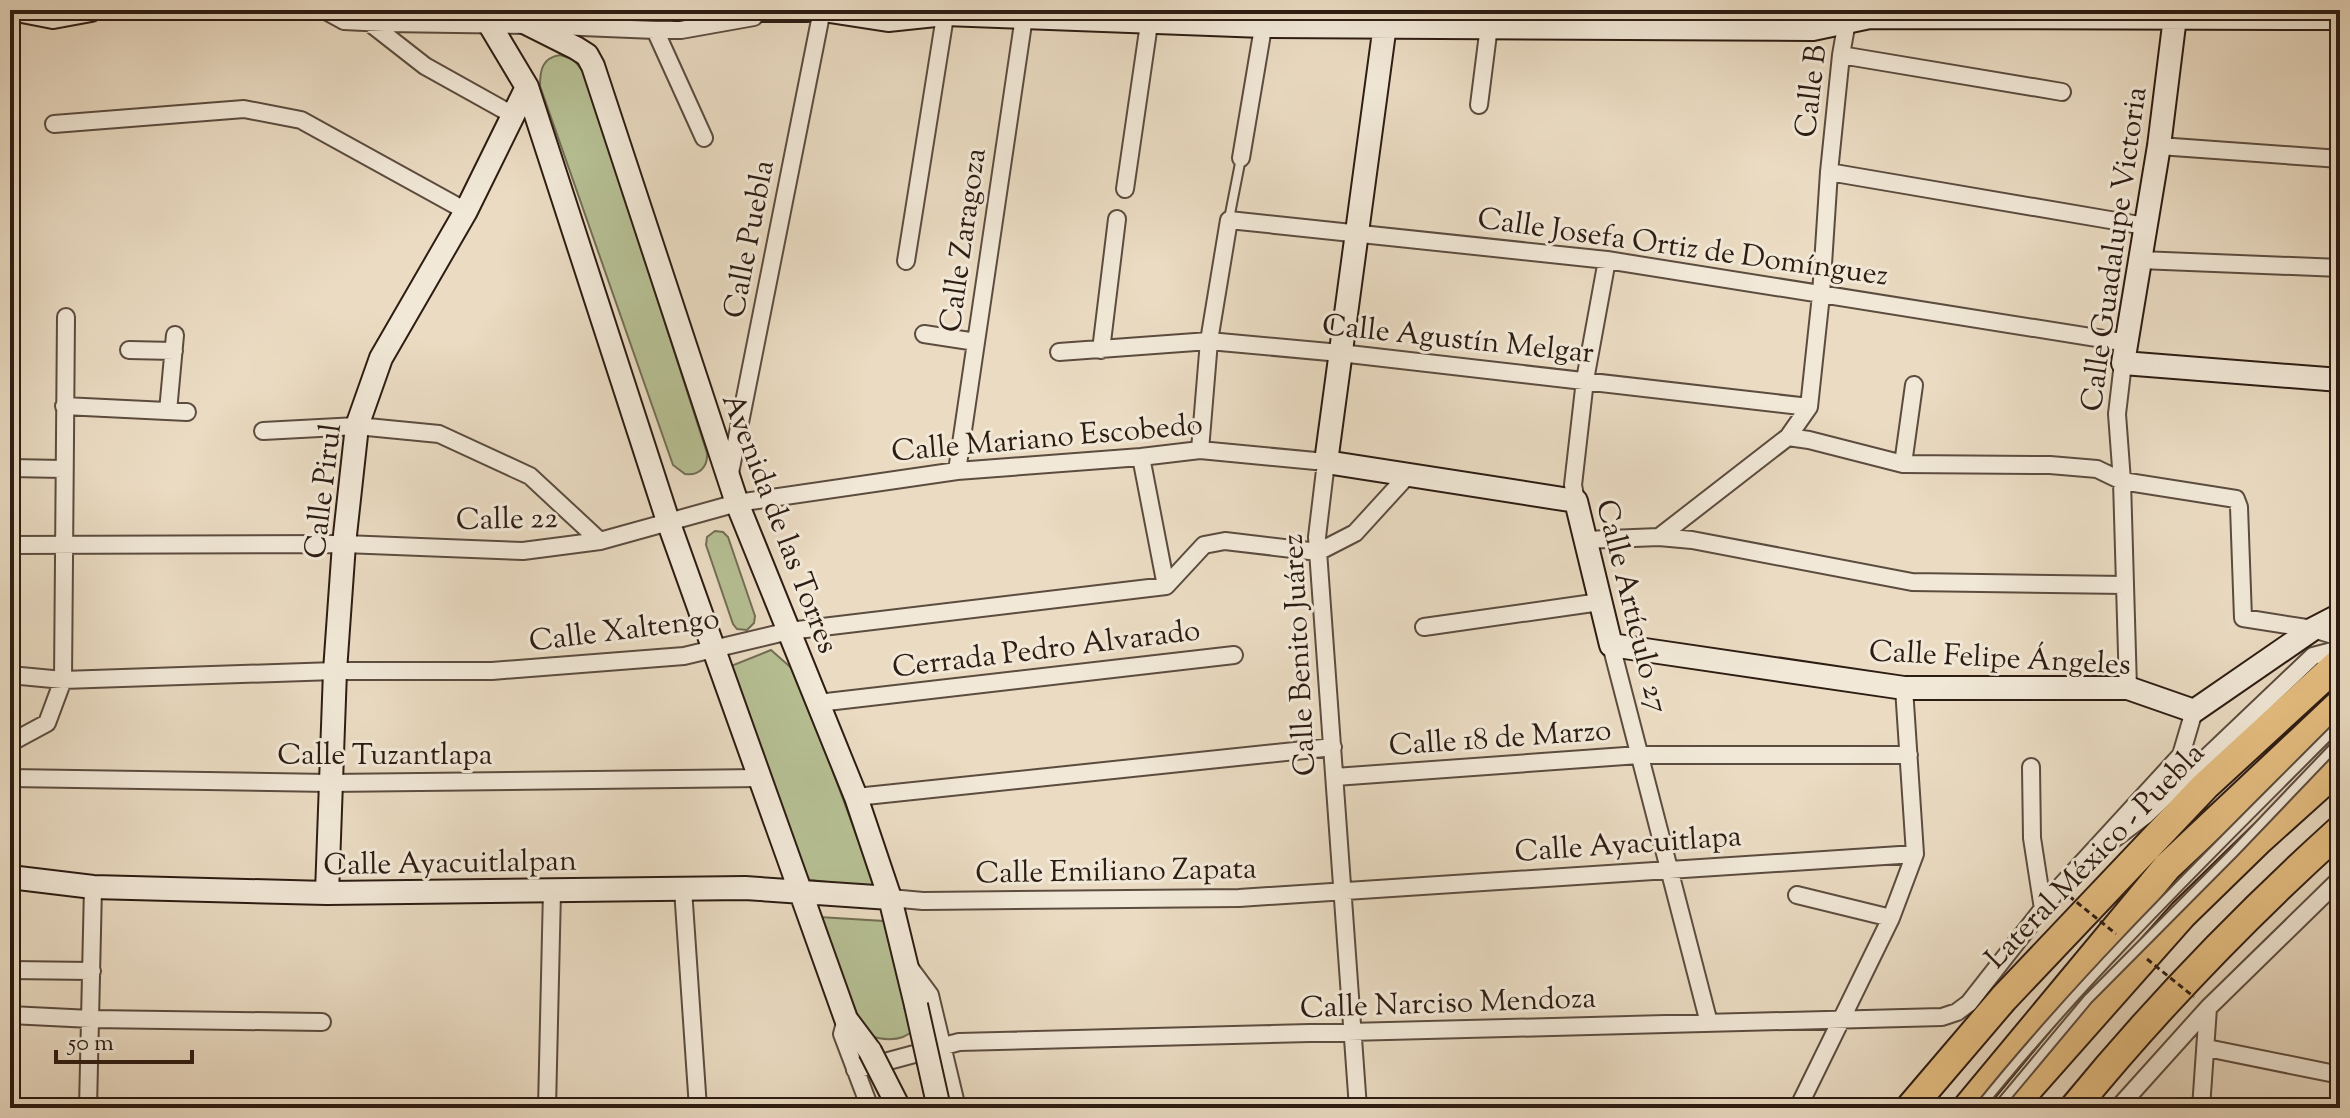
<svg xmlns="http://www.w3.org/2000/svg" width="2350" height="1118" font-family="'Sorts Mill Goudy',serif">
<rect width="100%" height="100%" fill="#eadbc2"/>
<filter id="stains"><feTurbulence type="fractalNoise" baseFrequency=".0025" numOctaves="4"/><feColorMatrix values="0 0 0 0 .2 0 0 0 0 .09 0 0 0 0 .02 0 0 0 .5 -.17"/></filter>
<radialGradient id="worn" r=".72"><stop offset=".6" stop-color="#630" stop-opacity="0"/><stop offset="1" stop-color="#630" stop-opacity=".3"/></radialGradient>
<path fill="#b6c094" stroke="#726e54" stroke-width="2" d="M560,55L573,59L584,72L707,453C708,467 699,476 685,474L673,465L540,86C540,70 542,58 560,55Z
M715,531L723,532L728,537L755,616L754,623L747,630L737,629L733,624L706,545L707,537Z
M771,650L796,672L876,888L803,879L726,668Z
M819,917L884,921L915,1029C901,1043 883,1041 865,1034Z"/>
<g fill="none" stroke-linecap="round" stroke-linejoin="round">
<defs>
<path id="lane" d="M1229,219L1241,158"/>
<path id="street" d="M324,10L344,21L385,23L533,25L655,30H681L754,17
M370,23L425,66L513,115
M655,30L704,138
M1841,55L2062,92
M1479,105L1489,26
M54,124L244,109L301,120L466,211
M2159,146L2340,159
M1241,158L1266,10
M1829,172L2145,226
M1125,189L1151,10
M2140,260L2340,268
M906,261L946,10
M924,334L976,342
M129,350L174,351
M1101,350L1117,219
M1059,352L1209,341L1340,353L1809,407
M2123,363L2117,414L2122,481L2128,688
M64,406L187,412
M168,411L175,335
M263,431L357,426L439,434L530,476L600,541
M1788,437L1809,440L1903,464L2050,465L2097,469L2122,481L2236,499L2239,507L2243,618L2313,629L2340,637
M1200,450L1209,341L1229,220L1607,260L2128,343
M1141,457L1166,586
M1903,464L1914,385
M10,468L63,469
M957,471L1025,10
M729,478L822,10
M1576,501L1573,485L1585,380L1607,260
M1659,537L1788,437L1809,407L1821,295L1829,172L1841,55L1849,10
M1584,540L1659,537L1692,540L1912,582L2125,585
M10,545L344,544L523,551L600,541L737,503L957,471L1141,457L1200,450L1326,462L1317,537L1358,1108
M1424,627L1600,602
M1611,645L1709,1023
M10,675L63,680L335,671H492L684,656L789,631L1166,586L1204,545L1225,541L1318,552L1355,533L1408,475
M818,703L1234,655
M10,743L47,723L63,680L66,317
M2031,767L2032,838L2043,909
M1335,777L1639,755H1909
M10,778L329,783L761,778
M856,797L1333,747
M2114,839L2146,815L2313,656L2340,649
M683,889L698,1108
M1797,895L1891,918
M890,898L923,901L1239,898L1915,854
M910,968L930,995L957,1108
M10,970L92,971
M10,1015L91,1019L322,1022
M846,1019L842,1034L870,1108
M2207,1048L2340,1075
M855,1070L959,1042L1942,1017L1957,1012L1969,1003L2059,888L2181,755L2194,711
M88,1108L93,887
M547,1108L552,891
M1798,1108L1891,918L1915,854L1904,688
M2118,1108L2208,1008L2340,879
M2201,1108L2208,1008"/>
<path id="secondary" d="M17,10L53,17L91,10
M481,10L527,87L668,521L846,1019L870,1051
M500,10L576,48L587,55L593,66L737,503L856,797L890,898L916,1005
M679,10H807
M823,10L888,20L945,14L1263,26L1813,29L1870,17L2340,18
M1387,10L1326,462L1576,501L1611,645L1904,688H2128L2194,711L2313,629L2340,615
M2175,17L2159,146L2123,363L2340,380
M10,877L93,887L327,893L745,888L890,898
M327,893L335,671L344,544L357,426L381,358L466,211L527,87"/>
<path id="highway" d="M1910,1108L2003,999L2205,786L2340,662
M1967,1108L2167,867L2340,704
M2011,1108L2183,914L2260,839L2340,767
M2074,1108C2155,1009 2245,916 2340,830"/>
</defs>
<use href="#lane" stroke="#5c4c3f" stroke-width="12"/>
<use href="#street" stroke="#5c4c3f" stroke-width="20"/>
<use href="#secondary" stroke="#2d1c13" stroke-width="26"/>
<use href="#highway" stroke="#2d1c13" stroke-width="32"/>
<use href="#lane" stroke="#f1e8d7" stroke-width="8"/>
<use href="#street" stroke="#f1e8d7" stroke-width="16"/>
<use href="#secondary" stroke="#f1e8d7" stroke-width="22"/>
<use href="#highway" stroke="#e5be81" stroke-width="28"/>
<defs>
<path id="lane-bridge" d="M1979,1108C2089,971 2216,849 2340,724
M1997,1108L2088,999L2234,852L2340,741"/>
<path id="secondary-bridge" d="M916,1005L939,1108
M870,1051L899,1108"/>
</defs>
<use href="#lane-bridge" stroke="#5c4c3f" stroke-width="12" stroke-linecap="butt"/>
<use href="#secondary-bridge" stroke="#2d1c13" stroke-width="26" stroke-linecap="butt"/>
<path stroke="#2d1c13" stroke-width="3" stroke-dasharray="6 4" stroke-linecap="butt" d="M2069,896L2116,934
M2147,959L2194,997"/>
<use href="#lane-bridge" stroke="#f1e8d7" stroke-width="8"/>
<use href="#secondary-bridge" stroke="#f1e8d7" stroke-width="22"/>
</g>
<g text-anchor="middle" stroke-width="6" stroke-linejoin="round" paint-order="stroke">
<g font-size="30" fill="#2d1c13" stroke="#f1e8d7">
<text transform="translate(1810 91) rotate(-83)" y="10">Calle B</text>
<text transform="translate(748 239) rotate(-79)" y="10">Calle Puebla</text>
<text transform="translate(962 240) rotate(-82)" y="10">Calle Zaragoza</text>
<text transform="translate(1683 246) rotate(8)" y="10">Calle Josefa Ortiz de Domínguez</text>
<text transform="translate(2113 249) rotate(-82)" y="10">Calle Guadalupe Victoria</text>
<text transform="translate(1458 338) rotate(6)" y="10">Calle Agustín Melgar</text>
<text transform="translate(1047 437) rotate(-5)" y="10">Calle Mariano Escobedo</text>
<text transform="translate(322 491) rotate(-83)" y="10">Calle Pirul</text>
<text transform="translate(507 518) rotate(-1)" y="10">Calle 22</text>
<text transform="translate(781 523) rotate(69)" y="10">Avenida de las Torres</text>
<text transform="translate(1633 606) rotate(76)" y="10">Calle Artículo 27</text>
<text transform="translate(624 629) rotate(-7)" y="10">Calle Xaltengo</text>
<text transform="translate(1046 648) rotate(-7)" y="10">Cerrada Pedro Alvarado</text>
<text transform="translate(1298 655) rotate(-93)" y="10">Calle Benito Juárez</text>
<text transform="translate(2000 657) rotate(3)" y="10">Calle Felipe Ángeles</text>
<text transform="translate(1500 737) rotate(-4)" y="10">Calle 18 de Marzo</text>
<text x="385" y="764">Calle Tuzantlapa</text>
<text transform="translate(1628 843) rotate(-4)" y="10">Calle Ayacuitlapa</text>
<text transform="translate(2094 855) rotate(-46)" y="10">Lateral México - Puebla</text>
<text transform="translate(450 862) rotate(-1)" y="10">Calle Ayacuitlalpan</text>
<text transform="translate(1116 870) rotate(-1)" y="10">Calle Emiliano Zapata</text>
<text transform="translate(1448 1002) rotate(-2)" y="10">Calle Narciso Mendoza</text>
</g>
</g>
<rect width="2350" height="1118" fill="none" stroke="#eadbc2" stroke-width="40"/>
<rect x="12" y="12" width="2326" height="1094" fill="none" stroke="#2d1c13" stroke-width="4"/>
<rect x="20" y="20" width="2310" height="1078" fill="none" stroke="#2d1c13" stroke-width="2"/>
<path d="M56 1050v12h136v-12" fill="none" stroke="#2d1c13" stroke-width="4"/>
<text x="68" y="1050" font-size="24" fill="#2d1c13" stroke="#f1e8d7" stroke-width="6" paint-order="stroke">50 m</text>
<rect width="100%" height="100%" filter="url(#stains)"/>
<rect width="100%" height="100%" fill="url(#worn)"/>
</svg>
